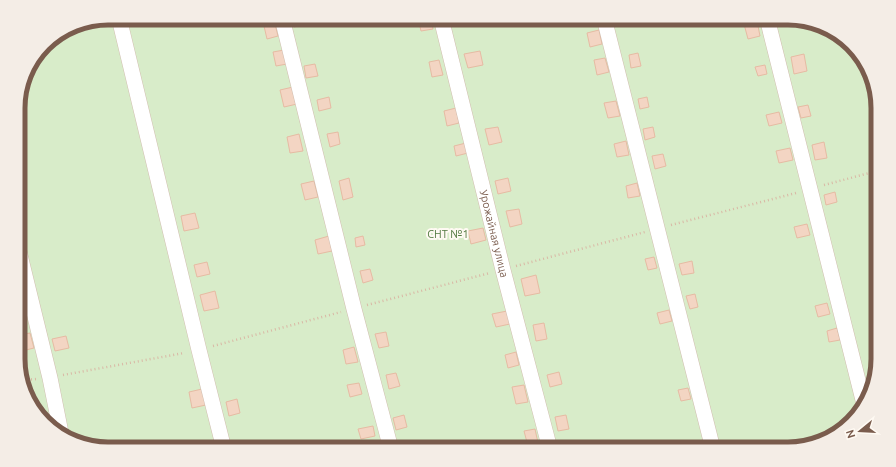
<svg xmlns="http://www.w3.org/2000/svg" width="896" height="467" font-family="Ubuntu,sans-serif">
<rect width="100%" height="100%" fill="#fdf6ec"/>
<path fill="#d8ecc9" d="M108,18H788L828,27L863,58L877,97L878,359L869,399L838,434L793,449H108L68,440L33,409L19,371L18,102L27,68L49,41L74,25Z"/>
<path fill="#f3d5c3" stroke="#e6bba3" d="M292,18H305L307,24L294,27Z
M418,18H431L433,29L421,31Z
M757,21L760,36L748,39L744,24Z
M275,24L278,36L267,39L264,26Z
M599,30L602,44L590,47L587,33Z
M284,50L287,64L276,66L273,52Z
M480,51L483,65L468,68L464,54Z
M638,53L641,66L631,68L629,55Z
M804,54L807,71L794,74L791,57Z
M605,58L609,72L597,75L594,60Z
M439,60L443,75L432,77L429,62Z
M315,64L318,76L306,78L304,66Z
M765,65L767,74L758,76L755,67Z
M293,87L297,104L284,107L280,90Z
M329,97L331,108L319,111L317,100Z
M647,97L649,107L640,109L638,99Z
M616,101L620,116L608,118L604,103Z
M808,105L811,116L801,118L798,107Z
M456,108L459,123L447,126L444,111Z
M779,112L782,123L769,126L766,115Z
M498,127L502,142L489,145L485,129Z
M653,127L655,137L645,140L643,129Z
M338,132L340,144L330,147L327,134Z
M299,134L303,151L290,153L287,137Z
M626,141L629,155L617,157L614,144Z
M824,142L827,158L815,160L812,145Z
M466,143L468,153L456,156L454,146Z
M790,148L793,160L779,163L776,151Z
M663,154L666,166L655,169L652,156Z
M349,178L353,197L343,200L339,181Z
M508,178L511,191L498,194L495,181Z
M314,181L318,197L305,200L301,184Z
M637,183L640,196L628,198L626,186Z
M835,192L837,202L826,205L824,195Z
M519,209L522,224L510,227L506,211Z
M195,213L199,228L184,231L181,216Z
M807,224L810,235L797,238L794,227Z
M483,228L486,240L471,244L468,231Z
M329,236L332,251L318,254L315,240Z
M363,236L365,245L356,247L355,238Z
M654,257L657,268L648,270L645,259Z
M692,261L694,273L682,275L679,264Z
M207,262L210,274L197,277L194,265Z
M370,269L373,280L363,283L360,271Z
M536,275L540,293L525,296L521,279Z
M215,291L219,308L204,311L200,295Z
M695,294L698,307L690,309L686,296Z
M827,303L830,314L818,317L815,306Z
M669,310L672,321L660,324L657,313Z
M507,311L510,324L496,327L492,314Z
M544,323L547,339L536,341L533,325Z
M837,328L840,340L829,342L827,331Z
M386,332L389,346L379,348L375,334Z
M30,333L34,348L22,351L19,335Z
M66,336L69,348L55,351L52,339Z
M354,347L358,362L346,364L343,350Z
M516,352L519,365L508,368L505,355Z
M559,372L562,384L550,387L547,375Z
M396,373L400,386L389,389L386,375Z
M359,383L362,394L350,397L347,385Z
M524,385L528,402L516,404L512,387Z
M688,388L691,399L681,401L678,390Z
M202,389L206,405L192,408L189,392Z
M237,399L240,413L229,416L226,402Z
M404,415L407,427L396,430L393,418Z
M566,415L569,429L558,431L555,417Z
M373,426L375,436L361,439L358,429Z
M535,429L538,443L528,446L524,431Z
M251,443L252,449H240L239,446Z"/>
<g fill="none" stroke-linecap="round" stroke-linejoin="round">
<defs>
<g id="street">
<path d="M119,18L199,350L224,449"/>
<path d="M282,18L354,309L391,449"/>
<path id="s1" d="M441,18L503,270L550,449"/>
<path d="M604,18L713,449"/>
<path d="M767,18L864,404"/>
<path d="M19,251L50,378L61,433"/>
</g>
</defs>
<use href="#street" stroke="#d1beb0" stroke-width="16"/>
<path stroke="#d9b8a5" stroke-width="2.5" stroke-dasharray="1 3" stroke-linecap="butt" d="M824,185L877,171
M671,225L796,193
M516,266L645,232
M367,305L490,273
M213,346L341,312
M63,375L184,353
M23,380L37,379"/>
<use href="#street" stroke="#fff" stroke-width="15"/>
</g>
<g text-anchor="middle" stroke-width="4" stroke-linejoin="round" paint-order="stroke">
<g font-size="11" fill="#537a41" stroke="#fffaf3">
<text x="448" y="238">СНТ №1</text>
</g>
<g font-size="11" fill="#7a5c4d" stroke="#fffaf3">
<text dy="4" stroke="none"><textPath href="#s1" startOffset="222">Урожайная улица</textPath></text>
</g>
</g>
<path d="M0 0H896V467H0ZM108 25H788A83 83 0 0 1 871 108V359A83 83 0 0 1 788 442H108A83 83 0 0 1 25 359V108A83 83 0 0 1 108 25Z" fill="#f4ede6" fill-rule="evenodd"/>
<path fill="none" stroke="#7a5c4d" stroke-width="5" d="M108 25H788A83 83 0 0 1 871 108V359A83 83 0 0 1 788 442H108A83 83 0 0 1 25 359V108A83 83 0 0 1 108 25Z"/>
<g transform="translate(860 431) rotate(252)" stroke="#fffaf3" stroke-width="3" paint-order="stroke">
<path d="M0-3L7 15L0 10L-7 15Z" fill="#7a5c4d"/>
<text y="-6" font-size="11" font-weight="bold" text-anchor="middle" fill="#7a5c4d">N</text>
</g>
</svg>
